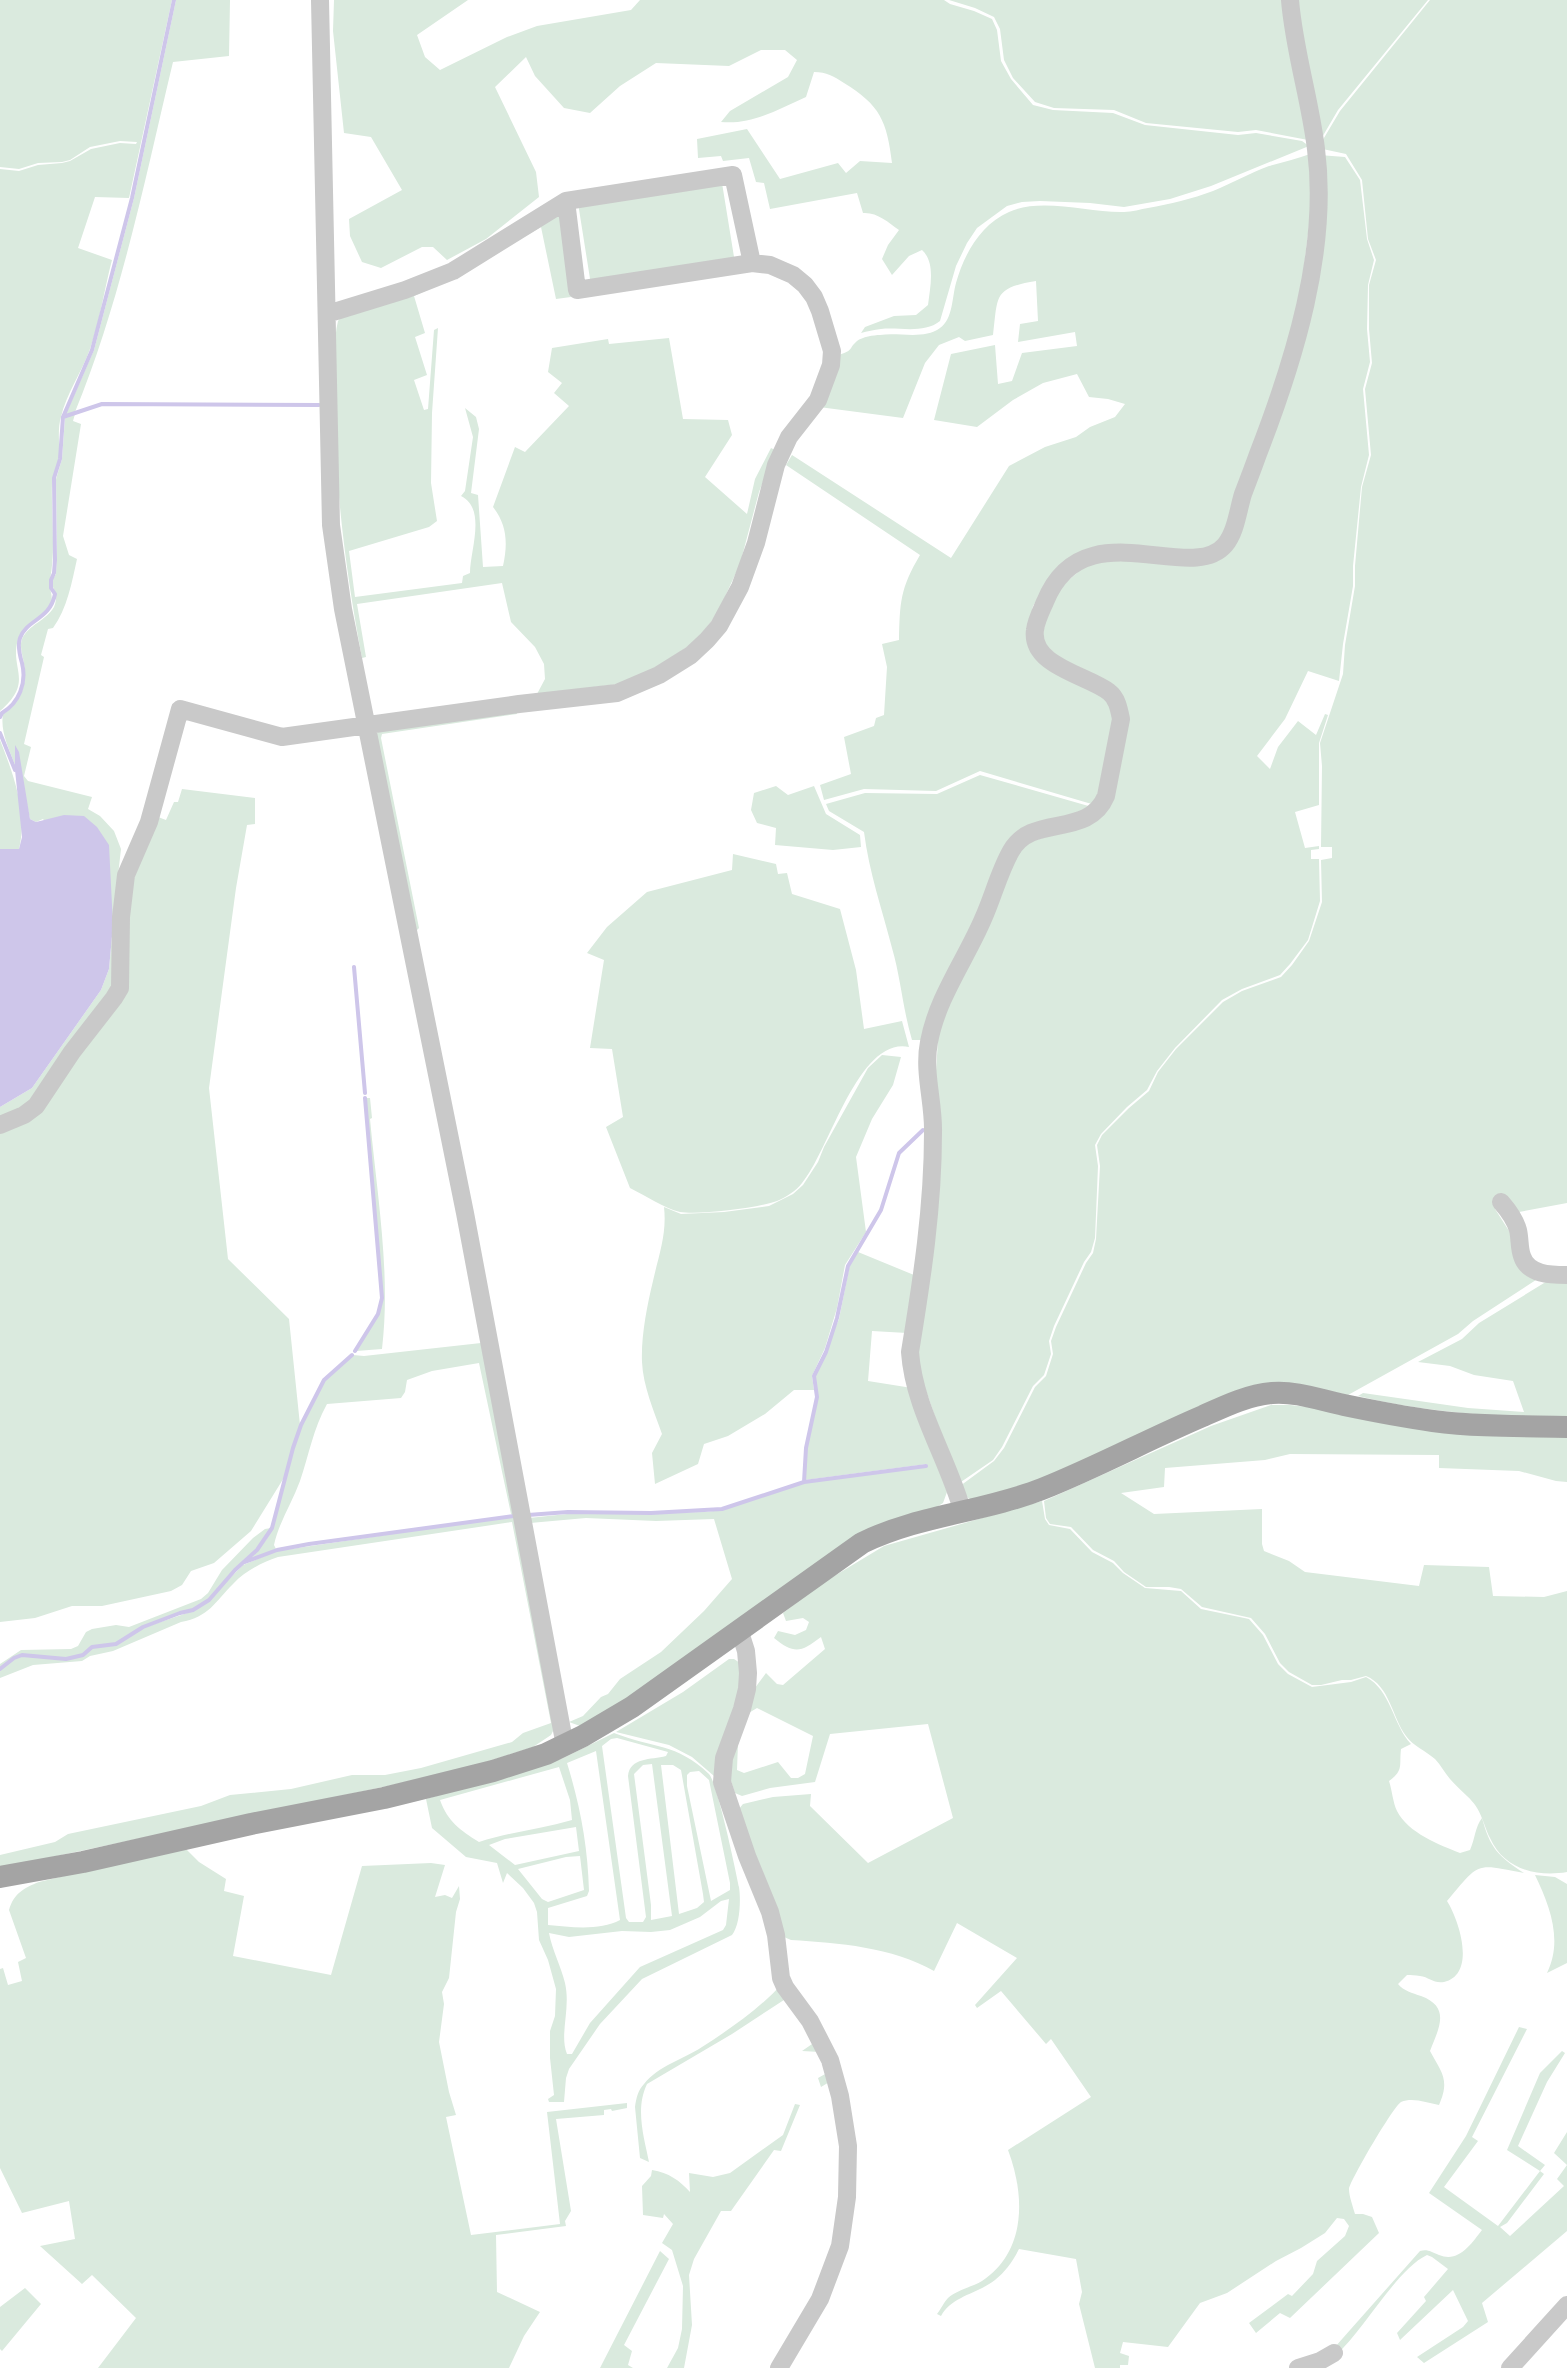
<svg xmlns="http://www.w3.org/2000/svg" width="1567" height="2368" font-family="'DejaVu Sans',sans-serif">
<rect width="100%" height="100%" fill="#fff"/>
<path fill="#daeade" fill-rule="evenodd" d="M0,0H172L129,198L95,197L78,248L112,260C104,290 100,321 90,349C82,372 66,394 61,417C57,430 60,446 59,460C58,468 53,475 52,483C51,515 56,549 50,580C48,588 54,596 51,604C44,619 24,623 18,639C9,669 35,681 0,711V169L19,171L38,165L62,163L70,161L91,149L120,143L136,144L137,142L120,141L90,147L70,160L62,162L38,163L19,169L0,167Z
M176,0H230L229,56L173,62C145,179 121,300 75,412L65,416L94,350L134,198Z
M334,0H468L417,35L425,57L440,70L507,37L537,26L631,10L640,0H944L950,4L974,11L992,19L997,30L1001,61L1011,79L1033,105L1053,110L1113,113L1145,125L1238,135L1256,133L1302,141L1309,146L1211,186L1170,199L1124,207L1090,203L1040,201L1022,202L1007,206L977,228L967,243L956,266L940,321C924,334 900,327 881,329C874,330 867,331 861,333L865,327L894,316L916,315L928,305C930,287 936,263 922,250L909,256L892,275L882,259L888,245L899,230C888,222 877,212 863,213L857,193L770,209L764,183L756,182L749,158L723,161L721,156L698,158L697,139L747,129L780,179L838,163L846,173L860,161L892,163C887,121 880,105 844,83C833,76 827,72 814,72L806,97C779,109 752,125 721,122L730,111L788,77L797,60L785,50H761L729,66L656,63L620,86L590,113L564,108L535,76L526,57L495,87L536,172L539,197L486,239L447,260L433,247H422L381,268L362,262L350,236L349,219L402,190L371,137L344,133L333,31Z
M949,0H1285L1308,140L1256,130L1238,132L1146,123L1114,110L1054,108L1035,102L1013,78L1004,60L1000,29L994,17L975,8Z
M1295,0H1428L1338,110L1317,146Z
M1430,0H1567V1203L1519,1212L1499,1199L1495,1209L1539,1278L1473,1321L1458,1334L1348,1395L1294,1384L1025,1486L973,1500L968,1498L960,1486L994,1461L1004,1448L1035,1387L1046,1376L1053,1354L1051,1341L1056,1327L1086,1263L1093,1253L1096,1239L1100,1166L1097,1145L1102,1135L1129,1108L1149,1091L1158,1072L1176,1049L1223,1002L1242,991L1281,977L1292,965L1309,941L1322,902L1321,860L1332,858V847H1321L1322,766L1320,743L1343,674L1345,645L1355,586V566L1362,487L1371,455L1365,389L1372,363L1369,329V285L1376,260L1368,239L1362,180L1346,154L1318,148L1340,111Z
M1310,154L1314,181L1298,320L1226,534L1208,552L1137,549L1052,577L1033,606L1028,631L1100,692L1110,705L1116,721L1095,805L980,771L936,791L864,789L824,800L820,785L851,774L844,737L874,726L876,718L884,715L887,667L882,644L899,640C900,602 900,589 920,555L786,465L792,455L951,558L1009,466L1045,447L1076,437L1090,427L1115,417L1125,404L1108,399L1089,397L1077,374L1043,383L1013,400L977,427L934,420L951,354L995,345L998,384L1012,381L1022,353L1077,346L1075,332L1018,342L1020,324L1038,321L1036,281C993,288 998,296 993,335L965,341L959,337L939,345L925,363L903,418L819,407L839,355C854,350 848,349 857,341C862,337 874,335 880,335C899,332 924,340 940,328C953,319 952,297 956,283C964,254 981,224 1009,212C1042,197 1089,213 1124,212C1132,212 1141,209 1148,208C1170,204 1192,199 1213,191C1232,183 1250,173 1269,166C1283,162 1297,159 1310,154Z
M1319,155L1345,157L1360,180L1367,239L1374,260L1368,285L1367,329L1370,362L1363,389L1369,455L1361,487L1353,566V586L1343,644L1339,681L1308,671L1285,719L1257,756L1270,769L1278,747L1298,721L1316,735L1325,714L1328,715L1319,743V805L1295,812L1305,848L1319,846V849L1311,850V859H1319L1320,901L1308,940L1290,964L1280,975L1242,989L1222,1000L1175,1048L1157,1071L1147,1090L1127,1107L1101,1134L1095,1145L1098,1166L1095,1238L1091,1252L1084,1262L1054,1326L1049,1341L1051,1354L1044,1375L1033,1386L1002,1447L993,1460L958,1484L917,1364L939,1025L1017,846L1090,823L1123,711L1041,645L1050,596L1091,561L1211,560L1289,385Z
M722,183L735,263L591,285L578,203Z
M558,214L561,218L571,297L556,299L541,227L448,281L414,296L425,333L415,337L427,375L414,380L424,410L428,409L434,330L438,328L432,413L431,483L437,521L429,527L349,551L355,597L462,583L463,576L470,573C470,550 487,509 461,496L465,491L473,437L465,408L476,417L479,429L471,493L478,495L483,567L503,566C508,543 507,525 493,507L515,447L525,452L569,406L554,393L562,383L548,372L552,348L608,339L609,344L669,338L683,419L728,420L732,435L705,477L747,514L755,479L771,448L775,450L759,492L740,564L717,614L696,641L635,682L537,694L545,679L544,664L535,647L511,622L502,583L357,604L366,657L362,658C345,567 333,475 335,383C336,363 333,341 338,321L341,317Z
M75,414L73,421L81,424L63,536L69,555L77,559C72,582 67,609 53,628L48,629L41,655L44,657L24,744L31,747L24,776L28,781L92,797L88,809L100,816L114,831L121,849L117,884L116,985L33,1100L0,1122V1107L32,1088L101,990L109,969L113,925L43,819L36,822L30,819L15,747V765C9,749 0,731 3,714C20,704 28,684 24,664C23,656 19,647 22,639C28,625 47,620 54,607C56,603 56,598 56,594L53,587L52,580L56,574L57,550L56,479L62,459L65,418Z
M516,710L517,714L382,734L381,738L419,928L416,931L376,735L378,732Z
M0,740C13,773 28,813 19,849H0Z
M980,775L1092,807L1025,832L921,1040H912C903,1010 901,979 892,948C882,909 869,872 864,832L829,811L826,804L865,793L937,794Z
M776,786L788,795L814,786L826,814L860,835L861,847L833,850L775,845L776,828L757,823L751,810L754,793Z
M182,789L255,798V824L247,825L236,888L209,1088L228,1259L289,1319L300,1425L285,1476L251,1531L214,1563L191,1571L182,1585L171,1591L102,1606H72L35,1618L0,1622V1128L23,1117L117,998L125,897L158,817L166,820L174,802H178Z
M733,854L776,864L778,874L787,873L792,894L840,909L856,970L864,1029L902,1021L909,1047C858,1036 829,1152 802,1183C796,1191 786,1197 777,1201C758,1208 700,1215 680,1212C664,1208 646,1196 630,1188L606,1127L623,1117L612,1049L590,1048L604,960L587,953L607,927L647,892L732,870Z
M882,1055L901,1057L893,1085L872,1119L856,1157L866,1232L845,1265L837,1308L825,1348L812,1376L814,1390H794L765,1414L728,1436L704,1444L698,1464L655,1484L652,1453L662,1434C654,1411 643,1386 642,1362C641,1336 647,1306 653,1281C659,1254 667,1234 664,1207L681,1214L724,1212L769,1206L793,1194L803,1185L818,1162L824,1147L868,1068Z
M366,1098H370L372,1118L370,1119C377,1195 391,1273 382,1349L356,1351L378,1315L383,1298Z
M858,1252L914,1275L907,1333L872,1331L868,1381L912,1388L947,1492L943,1503L698,1657L580,1726L569,1722L583,1716L601,1697L608,1694L620,1679L661,1652L704,1611L732,1579L714,1519L656,1521L586,1518L530,1523L529,1518L567,1514L706,1512L721,1510L804,1483L927,1467V1464L805,1480L807,1448L818,1397L815,1376L839,1319L850,1264Z
M1549,1280L1567,1281V1418C1497,1417 1426,1413 1358,1396L1363,1393L1468,1408L1524,1412L1513,1381L1474,1375L1450,1366L1418,1362L1462,1339L1479,1323Z
M481,1343L554,1729L551,1735L533,1747L483,1763L397,1784L0,1868V1855L55,1842L68,1834L201,1806L230,1795L291,1789L352,1775H385L421,1768L512,1742L523,1733L551,1723L512,1522L278,1557C261,1563 245,1571 233,1584C215,1602 209,1617 181,1622L113,1651L90,1656L82,1661L33,1665L0,1678V1670L15,1658L23,1656L66,1660L84,1656L92,1648L117,1645L143,1628L193,1611L203,1605L243,1565L277,1551L514,1516L511,1514L479,1363L432,1371L407,1380L405,1392L401,1398L327,1404C313,1429 309,1455 300,1481C292,1503 279,1522 274,1545L276,1549L248,1560L266,1540L273,1528L294,1448L302,1426L325,1380L353,1355L364,1356Z
M1271,1405H1290L1567,1436V1482L1556,1481L1519,1471L1439,1468V1455L1290,1454L1265,1460L1165,1468L1164,1487L1121,1493L1154,1514L1262,1509V1544L1264,1551L1289,1561L1305,1572L1419,1586L1424,1565L1489,1567L1493,1596L1544,1597L1567,1591V1872C1538,1877 1504,1870 1490,1838C1482,1821 1482,1810 1467,1796C1461,1790 1455,1785 1450,1779C1444,1772 1441,1765 1435,1759C1426,1751 1413,1746 1406,1736C1392,1717 1390,1686 1366,1676L1351,1680H1342L1321,1685H1312L1289,1672L1280,1663L1265,1634L1251,1618L1202,1607L1181,1589L1169,1587H1146L1124,1572L1114,1561L1093,1550L1071,1527L1050,1524L1046,1518L1044,1501L1211,1426Z
M1042,1501L1045,1519L1049,1525L1070,1529L1092,1552L1113,1563L1123,1573L1145,1588L1181,1591L1201,1609L1249,1619L1263,1635L1278,1664L1288,1674L1312,1687L1351,1682L1366,1677C1391,1690 1393,1725 1411,1744L1401,1749C1399,1766 1404,1770 1389,1781C1392,1790 1393,1803 1397,1811C1408,1833 1440,1845 1460,1853L1470,1850C1475,1839 1475,1827 1482,1818C1490,1848 1498,1856 1524,1873C1474,1863 1480,1862 1447,1901C1459,1920 1477,1974 1444,1982C1434,1984 1429,1977 1420,1976C1415,1975 1411,1975 1407,1975L1398,1984C1404,1991 1412,1993 1421,1996C1451,2007 1439,2028 1430,2051C1442,2073 1450,2080 1439,2105C1427,2103 1413,2097 1401,2102C1393,2107 1351,2179 1349,2189C1349,2196 1353,2207 1355,2214H1363L1372,2217L1379,2233L1290,2318L1280,2313L1256,2333L1249,2323L1288,2294L1292,2296L1313,2274L1317,2261L1345,2236L1349,2226L1344,2219L1337,2218L1325,2233L1301,2248L1276,2261L1227,2293L1200,2303L1168,2347L1123,2342L1120,2353L1129,2356L1128,2365H1120V2368H1095L1079,2304L1082,2292L1076,2259L1019,2249C1013,2261 1005,2272 995,2280C977,2294 952,2296 941,2316L937,2314C941,2309 944,2302 948,2298C957,2290 972,2287 982,2281C1027,2251 1025,2195 1008,2150L1091,2097L1051,2039L1046,2044L1001,1991L977,2008L975,2005L1017,1958L957,1923L934,1971C892,1947 839,1943 791,1940L784,1937L738,1810L743,1804L773,1797L811,1794L810,1806L868,1863L953,1818L928,1724L830,1734L815,1782L770,1788L742,1796L735,1793L727,1769L738,1743L737,1770L744,1773L778,1762L791,1778H798L805,1774L813,1736L757,1708L742,1717L749,1696L766,1673L777,1684L783,1685L825,1649L821,1637C801,1652 795,1655 774,1638L778,1631L795,1635L806,1630L809,1622L803,1618L786,1621L783,1613L821,1584L884,1546Z
M271,1528L256,1549L234,1570L208,1600L192,1609L143,1627L116,1643L92,1646L83,1654L66,1658L22,1654L14,1657L0,1668V1664L21,1650L71,1649L78,1646L86,1632L92,1629L116,1625L129,1627L201,1599L208,1593L222,1570L253,1538L265,1529Z
M729,1659H734L740,1663L745,1675L714,1776L692,1757L669,1745L616,1732L683,1692Z
M614,1733C652,1748 677,1743 709,1774C717,1782 736,1871 739,1887C741,1900 740,1925 732,1935L642,1979L600,2024L569,2069L566,2078L564,2102H549L548,2099L554,2095L550,2058V2031L555,2016L556,1989L548,1960L539,1940L537,1912L534,1903L523,1888L507,1873L503,1883L497,1863L466,1857L432,1828L426,1799L561,1759ZM617,1738L668,1752L666,1756C651,1760 630,1757 628,1776L646,1917L643,1922H629L626,1918L602,1746L611,1739ZM596,1751L620,1920C600,1931 570,1927 548,1925V1908L587,1896L589,1891C588,1847 580,1805 567,1763ZM652,1764L672,1916L651,1920V1905L634,1774L643,1765ZM661,1765H673L681,1770L703,1894L704,1902L697,1908L679,1914ZM559,1767L570,1800L572,1820C541,1829 510,1832 479,1842C460,1830 448,1822 440,1800ZM699,1771L709,1780L730,1883V1890L711,1901L687,1786V1775L690,1772ZM576,1827L579,1851L515,1865L489,1845L505,1839ZM580,1856L584,1890L548,1902L542,1899L518,1869L566,1857ZM729,1899L726,1925L723,1930L640,1967L590,2023L572,2054H567C559,2034 571,2009 565,1983C561,1966 552,1950 549,1933L569,1937L622,1931L651,1932L670,1930L700,1917L721,1901Z
M184,1847L199,1862L226,1879L224,1891L244,1896L233,1956L331,1975L362,1866L431,1863L445,1865L435,1897L445,1895L452,1898L459,1886L460,1899L456,1912L449,1978L442,1992L444,2004L439,2042L449,2092L456,2115L446,2117L471,2235L560,2224L547,2112L627,2103V2108L612,2111L611,2109L604,2110V2115L556,2119L571,2211L565,2221L566,2226L496,2235L497,2292L540,2312L524,2336L509,2368H98L136,2318L92,2275L82,2284L40,2246L75,2239L69,2201L22,2213L0,2168V1969L3,1968L8,1985L22,1981L18,1962L26,1958L9,1910C14,1893 24,1888 39,1882Z
M1535,1875L1555,1877L1567,1884V1963L1547,1973C1563,1941 1550,1906 1535,1875Z
M782,1984C794,2008 813,2027 824,2051C849,2103 854,2196 836,2250C845,2193 844,2137 831,2081L821,2087L818,2078L827,2073L820,2052L802,2051L815,2042L787,1998L732,2034L647,2084C635,2109 644,2137 649,2162L640,2158L635,2107C636,2099 638,2090 644,2084C658,2066 684,2059 702,2047C730,2029 759,2009 782,1984Z
M1519,2027L1527,2029L1472,2137L1478,2141L1444,2187L1498,2226L1540,2171L1507,2150L1540,2073L1562,2051L1565,2053L1547,2082L1518,2146L1545,2165L1540,2171L1544,2174L1507,2223L1500,2227L1510,2236L1564,2186L1557,2179L1567,2165L1554,2153L1567,2132V2231L1482,2303L1488,2322L1424,2363L1417,2357L1463,2327L1468,2321L1453,2290L1400,2340L1397,2333L1426,2301L1424,2297L1448,2269L1432,2257L1427,2255C1397,2269 1364,2330 1336,2355L1335,2347L1420,2251C1428,2249 1431,2252 1439,2255C1459,2263 1471,2244 1482,2230L1429,2193L1466,2136Z
M795,2104L800,2105L781,2151L774,2150L731,2211H721L694,2259L689,2275L692,2325L684,2368H667L678,2348L682,2329L683,2286L672,2250L662,2243L673,2224L664,2214L663,2218L643,2215L642,2186L651,2176L652,2170C669,2173 679,2180 690,2192L689,2173L713,2177L730,2173L783,2135Z
M660,2251L669,2259L624,2345L632,2351L628,2365L633,2368H600Z
M25,2288L41,2304L2,2351L0,2349V2307Z"/>
<path fill="#cec6ea" d="M15,745L19,752L30,819L36,822L64,815L84,816L97,827L109,845L113,925L109,969L101,990L32,1088L0,1107V849H19L22,837L15,770Z"/>
<g fill="none" stroke-linecap="round" stroke-linejoin="round">
<path stroke="#cec6ea" stroke-width="4" d="M63,417L102,404L319,405
M0,717L2,713C19,703 27,683 22,663C20,656 17,646 20,638C27,619 50,620 55,594L51,588V580L54,573L55,560L54,478L60,459L63,417L92,350L132,198L174,0
M0,733L15,770
M354,967L365,1093
M355,1351L378,1314L382,1298L365,1098
M804,1482L806,1448L817,1397L814,1376L826,1352L837,1318L848,1266L881,1210L899,1153L923,1130
M528,1515L568,1512L651,1513L722,1509L804,1482L926,1466
M245,1562L277,1550L309,1544L514,1516
M0,1669L14,1658L22,1655L66,1659L83,1655L92,1647L116,1644L143,1627L180,1613L193,1610L209,1600L235,1570L257,1550L272,1528L293,1448L301,1425L324,1380L352,1355"/>
<path stroke="#c9c9c9" stroke-width="18" d="M320,0L331,525L343,609L465,1213L565,1746
M327,314L405,290L453,271L566,201L733,175L752,263
M0,1125L24,1115L36,1106L72,1052L114,998L120,988L121,917L126,875L149,822L180,709L282,737L519,704L617,693L659,675L691,655L707,640L719,626L740,587L756,543L776,465L789,437L818,400L831,365L832,351L820,311L814,297L805,285L793,275L770,265L752,263L577,290L566,201
M1501,1202C1508,1210 1515,1219 1518,1230C1520,1238 1519,1248 1522,1256C1528,1275 1551,1275 1567,1275
M963,1513C948,1458 914,1409 910,1352C922,1279 933,1207 933,1133C934,1103 923,1072 929,1042C937,998 966,959 983,919C993,897 999,872 1011,851C1032,813 1088,839 1106,796L1121,719C1119,709 1117,698 1109,692C1087,675 1030,666 1035,630C1036,621 1041,611 1045,602C1083,507 1190,586 1225,545C1236,532 1238,510 1243,494C1248,481 1253,468 1258,454C1294,361 1329,250 1316,149C1310,99 1294,50 1290,0
M739,1629L746,1651L748,1673L747,1689L742,1709L724,1758L722,1782L747,1856L770,1912L776,1935L781,1978L785,1987L810,2021L830,2060L840,2096L848,2146L847,2197L840,2246L820,2299L779,2368
M1298,2368L1320,2361L1334,2353
M1510,2368L1567,2305"/>
<path stroke="#a4a4a4" stroke-width="22" d="M0,1877L83,1862L251,1824L384,1798L493,1771L546,1754L583,1736L632,1707L862,1543C919,1515 984,1512 1042,1489C1097,1467 1149,1439 1203,1416C1225,1406 1248,1395 1272,1393C1296,1391 1320,1400 1344,1405C1373,1411 1404,1417 1433,1421C1478,1427 1523,1426 1567,1427"/>
</g>
</svg>
